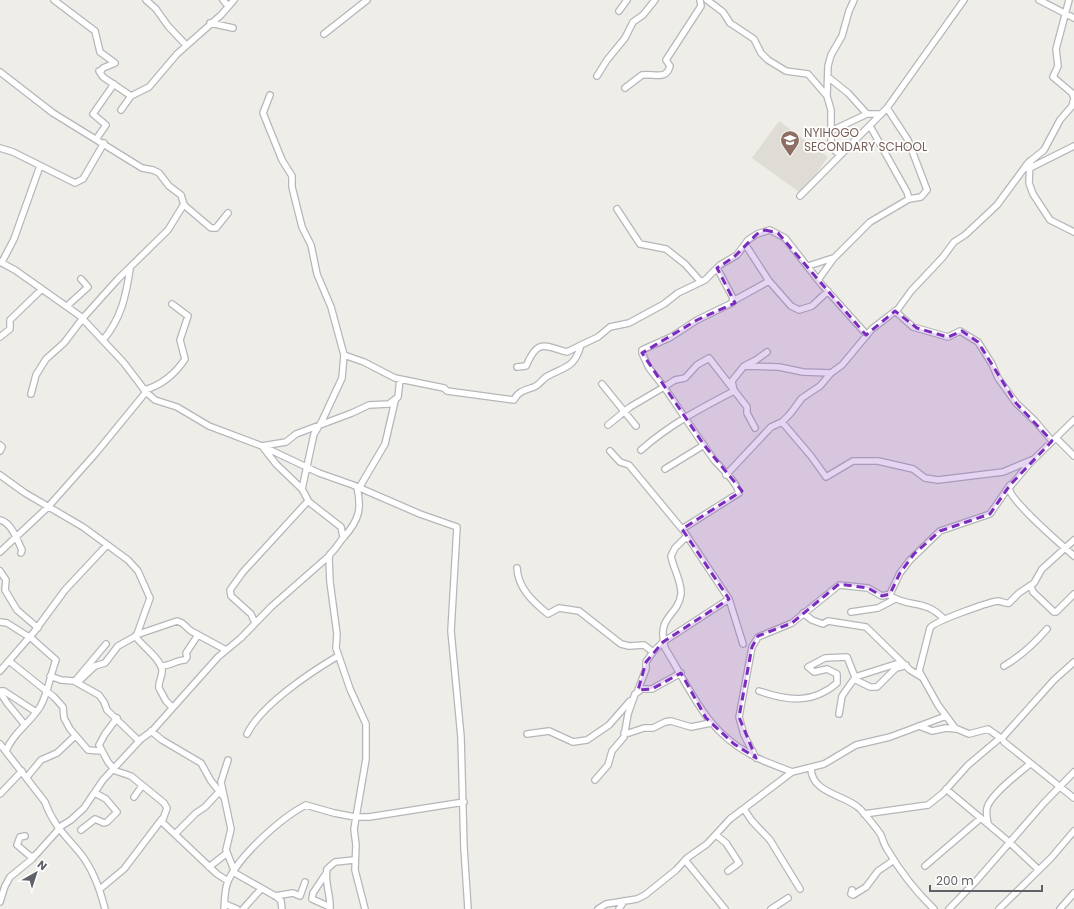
<svg xmlns="http://www.w3.org/2000/svg" width="1074" height="909" font-family="Poppins,sans-serif">
<rect width="100%" height="100%" fill="#efede7"/>
<path fill="#dedcd5" d="M779,121L828,157L802,194L752,158Z"/>
<g fill="none" stroke-linecap="round" stroke-linejoin="round">
<defs>
<path id="minor" d="M54,0L95,31L100,52L115,63L103,68L101,71H99L103,77L131,96
M146,0L156,9L168,26L186,45
M223,0L228,6
M707,0L723,12L730,23L754,39L761,53L768,60L786,71L808,74L827,96
M1039,0L1074,18
M619,11L627,0
M210,23L233,28
M324,34L367,0
M0,72L53,113L142,168L153,170L159,173L169,186L181,195L184,205L211,228H216L228,213
M597,76L607,60L625,38L633,22L643,15L655,0
M828,77L848,93L867,114
M625,88L642,75C654,73 666,81 670,66L666,60L701,6L700,0
M270,95L263,113L282,160L292,176V187L302,227L311,245L317,274L331,307L344,355L342,378L322,421L314,434L302,489
M887,108L908,140L927,190L921,197L909,199
M121,110L131,96L149,87L177,54L221,15L234,0
M831,131L867,114H881
M97,138L106,125L93,114L114,84
M0,148L13,152L75,183L83,179L104,143
M840,155L833,149L831,145V110L827,96L828,66L831,55L842,36L849,11L854,0
M1030,161L1029,183L1033,194L1050,220L1074,232
M1028,169L1074,146
M800,196L887,108L964,0
M617,209L640,244L666,249L685,264L701,282
M745,244L769,281
M0,262L15,270L80,316L124,363L146,392L155,400L177,407L209,426L262,446L319,473L353,485L420,514L457,527L451,631L461,737L464,848L468,909
M2,262L14,239L40,166
M808,266L833,258
M717,268L733,298L732,303L697,320L671,337L642,350V353L649,368L664,387L675,380L685,378L697,365L709,358L747,407V413L755,428
M818,280L834,258L870,222L909,199L907,192L870,126
M733,301L769,281L791,306L799,310L812,306L828,291
M67,306L88,287L81,279
M895,311L913,327L948,337L960,331L978,342L992,364L998,378L1016,403L1035,421L1052,441
M0,337L10,329V320L42,289
M103,340C121,319 126,296 130,269
M344,355L364,362L395,378L444,388L447,391L514,400C518,391 526,390 534,387C539,385 542,380 546,377C565,366 574,369 581,345L598,337L610,327L629,323L664,304L678,293L705,280L720,265L737,255L748,240L757,234L770,230L785,238L822,285L867,335
M746,365L756,360L767,352
M517,367L526,366C538,338 544,346 567,352L581,345
M602,384L636,426
M144,390C161,386 176,373 185,359L180,340L188,316L172,304
M31,394L36,375L46,359L64,343L83,318L118,279L168,230L184,204
M1074,420L1029,464L1009,488C1010,501 1062,545 1074,556
M782,422L811,456L826,477L853,461H878L913,469L925,478L938,480L1003,472L1034,459
M608,425L630,407L664,387C681,411 697,437 715,461C723,470 736,481 739,493L682,529L629,465L620,462L610,451
M1056,438L1074,456
M0,445L2,447L0,451
M641,450C669,425 701,408 734,391L732,381L744,366L779,367L803,372L831,373
M665,469L704,445
M0,475L25,493L83,527L128,560L138,571L150,598L136,637C143,647 159,657 162,669C163,676 158,681 159,688L166,701L172,707
M726,475L771,427L782,422L790,414L802,398L820,386L831,373L842,365L872,329L898,309L911,291L943,257L954,242L965,235L997,205L1028,163L1044,150L1060,120L1072,106L1074,98L1072,93L1053,77L1058,66L1056,49L1069,0
M357,487C362,509 359,520 344,537C339,542 336,549 330,554L329,558L330,582L337,634L336,648L350,689L366,724V759L354,829L356,845L355,870L365,909
M359,488L385,444L395,401
M0,520C12,523 17,540 22,550L21,553
M687,536L675,548L671,556C673,568 682,582 681,594C678,617 656,615 665,648C691,690 705,730 750,754C763,762 778,766 792,772
M343,537L341,527L309,502L302,489L276,464L262,446L286,442L296,434L352,413L369,405L389,404L398,397L400,379
M0,552L48,507L96,453L146,392
M517,568C518,588 533,602 548,614L559,608L579,611L621,644L629,646L644,645L653,652
M0,571L6,580L5,590L17,610L38,628
M1031,586L1033,592L1054,612H1056L1074,594
M889,595C910,609 924,598 944,619
M729,599L743,644
M851,612L878,608L895,599
M803,613L812,620L823,624L828,621L866,627L910,670L923,678
M0,622L7,623L29,637
M255,623L251,614L231,596L230,590L243,572L308,501
M136,635L177,621L182,623L191,631L226,650
M9,661L54,697L63,707L64,718L70,729L88,750L101,751
M1074,662L1054,680L1002,738L1004,742L1074,798
M161,666C171,666 176,660 185,660L187,657L186,653L198,635
M1004,666C1021,656 1034,644 1047,629
M0,671L34,632L65,590L107,545
M50,676L61,680L74,681L99,695L104,702L107,710L139,741
M75,681L106,644
M78,682L95,666L105,663L118,646L136,636
M638,690L646,669V662L653,652L663,642L729,599L685,533
M0,691H4L36,712
M759,691C788,701 813,704 837,683V674L827,669L814,672L808,667L825,658L847,657L855,677L896,664L906,665
M0,692L7,703L25,725
M839,714L842,696L854,679L870,687H877L896,668L904,666
M919,726L932,731L946,728L956,729
M151,731L162,740L201,763L211,781L223,796
M624,733H629L644,728H653L665,722L671,721L691,727L711,723
M247,734C261,705 311,672 338,656
M527,734L549,731L573,742L587,740L609,725L630,701
M1002,739L988,729L969,734L955,728L938,705L919,671L930,628C934,621 987,603 997,601C1002,601 1005,604 1009,603L1019,593L1034,583L1042,569L1074,540
M0,744L45,802C53,825 65,835 80,853C93,869 100,889 105,909
M6,751C13,733 30,723 40,707C48,693 50,676 56,660L29,636
M756,758L744,735L739,717L752,647L758,637L792,623L839,585L868,588L882,596L890,594L900,573L910,560L940,531L990,514L1010,485
M228,760L221,782L231,829L226,850L234,870
M811,768C811,794 847,795 860,809C865,814 878,830 881,835C883,840 884,845 887,849C900,871 915,891 934,909
M114,769L108,762L99,745L105,734L117,718
M113,770L131,776L164,803L167,808L162,822L217,874L228,881
M27,777L41,760L57,753L75,736
M595,780L608,765L612,751L624,737L628,714L635,694L642,689H652L659,685L681,673
M946,789L1008,841L1039,870
M0,794L22,771
M134,797L142,786
M744,809L752,821L770,840L800,889
M864,814L928,805L943,793L968,765L1000,738
M988,824C987,819 986,813 987,808C990,795 1019,773 1030,764
M58,828L71,820L84,808L103,780L141,739L152,731L218,657L241,638L271,607L329,556
M81,830L95,819L104,823L107,822L117,812L106,799L95,793
M175,834L196,813L205,807L219,792
M716,835L726,843L739,863L728,871
M25,836L20,837L17,845L30,856H34
M685,860L725,909
M925,866L981,818
M209,867L227,853
M233,872L277,897L281,901L282,909
M325,875L313,893L312,899L330,907
M100,889L124,869L162,819
M852,890L851,894L853,895L866,887L878,871L894,860
M275,896L293,893L300,896L305,882
M0,902L5,886L10,877L32,859L59,829
M225,904L237,909
M224,909C225,899 224,888 229,879C241,854 282,817 306,805L334,813L355,817H369L464,802
M243,909L261,889
M330,909C331,895 324,882 327,869L335,862L354,860
M598,909L606,904L637,899L645,895L676,870L687,858L707,844L730,819L792,772L824,764L856,745L890,737L946,716
M619,909L624,901
M771,909L788,898
M949,909L977,880L1043,804L1074,772
M999,909L1051,858L1074,831
M1060,909L1074,893"/>
</defs>
<use href="#minor" stroke="#b4b6ba" stroke-width="8"/>
<use href="#minor" stroke="#fff" stroke-width="5.5"/>
</g>
<path fill="#7b2cbf" fill-opacity="0.2" stroke="#7b2cbf" stroke-width="3" stroke-dasharray="8 5" stroke-linejoin="round" d="M765,230L778,233L866,335L895,311L917,328L948,337L962,331L978,342L1016,403L1052,441L1010,485L990,514L940,531L914,554L900,573L890,594L882,596L868,588L839,584L792,623L758,636L752,647L739,717L756,758L734,744L706,718L681,673L652,689L638,690L646,662L663,642L729,599L682,529L742,491L704,445L642,353L697,320L735,303L717,268L734,257L757,234Z"/>
<defs>
<symbol id="school-pin" viewBox="-11 -11 22 30"><path d="M0 17L-7.5 6A9.5 9.5 0 1 1 7.5 6Z" fill="#8d6e63" stroke="#fff"/><path d="M0-5L7-2L0 1L-7-2ZM-4 1L0 2.5L4 1V4Q0 6-4 4Z" fill="#fff"/></symbol>
</defs>
<g fill-rule="evenodd">
<use href="#school-pin" x="779" y="129" width="22" height="30"/>
</g>
<g text-anchor="middle" stroke-width="3.5" stroke-linejoin="round" paint-order="stroke">
<g font-size="12" fill="#785e54" stroke="#fff" text-anchor="start">
<text x="804" y="137">NYIHOGO<tspan x="804" dy="14">SECONDARY SCHOOL</tspan></text>
</g>
</g>
<g transform="translate(36 873) rotate(39)" stroke="#ffffff" stroke-width="3" paint-order="stroke">
<path d="M0-3L7 15L0 10L-7 15Z" fill="#5e6165"/>
<text y="-6" font-size="11" font-weight="bold" text-anchor="middle" fill="#5e6165">N</text>
</g>
<path d="M930 885v6h112v-6" fill="none" stroke="#5e6165" stroke-width="2"/>
<text x="936" y="885" font-size="12" fill="#5e6165" stroke="#ffffff" stroke-width="3" paint-order="stroke">200 m</text>
</svg>
